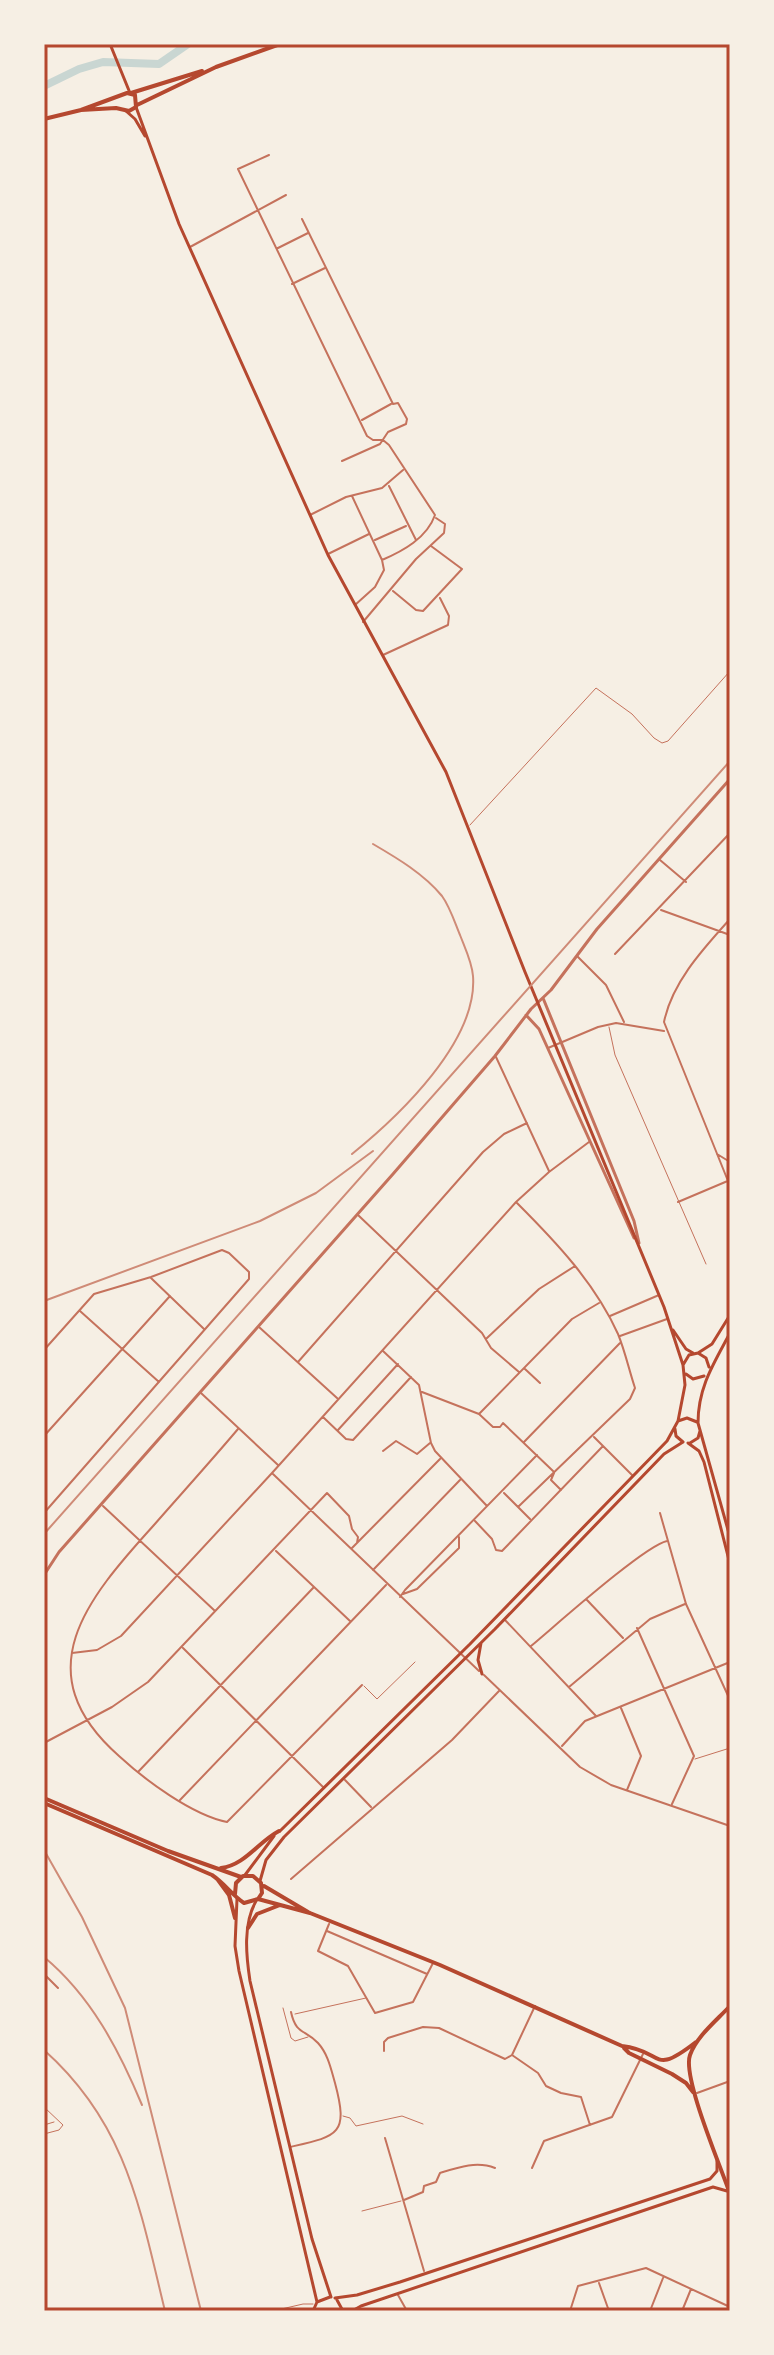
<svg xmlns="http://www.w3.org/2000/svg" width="774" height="2355" font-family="'DM Sans',sans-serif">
<rect width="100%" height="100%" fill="#f6efe4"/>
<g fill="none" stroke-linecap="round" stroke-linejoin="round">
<path stroke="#c9d6d2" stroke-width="8" d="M44,86L79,69L103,62L159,64L188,44"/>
<path stroke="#c5725c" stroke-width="1" d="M470,825L596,688L632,714L654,738L662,743L668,741L730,671
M609,1027L615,1055L706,1264
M364,1686L377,1699L415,1662
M695,1759L730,1748
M283,2008L291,2038L295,2041L308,2037
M295,2014L366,1998
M44,2107L63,2125L59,2130L44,2134
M343,2116L350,2118L356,2126L402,2116L423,2124
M44,2125L54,2122
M362,2211L401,2201
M273,2311L303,2304H313"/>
<path stroke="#c5725c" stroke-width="2" d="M269,155L238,169L367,436L373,440H383L389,445L435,515C427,538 403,551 382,560
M302,219L393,404L398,403L407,419L406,424L388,432L380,444L342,461
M190,247L286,195
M278,248L308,233
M292,284L325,268
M362,420L391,404
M389,486L416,540
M352,496L382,560L384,570L375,587L355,605
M310,515L346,497L382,488L403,470
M375,540L406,526
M328,554L369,534
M393,591L416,610L423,611L462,569L431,546
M363,622L416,559L444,533L445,524L436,518
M383,655L448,625L449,616L440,598
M660,860L686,882
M661,910L730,935
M615,954L730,833
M577,956L606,985L624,1022
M548,1048L598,1027L616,1023L664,1031
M496,1057L549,1171
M717,1154L730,1162
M728,1181L664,1022C672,982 704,948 730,919
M678,1202L730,1180
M517,1203C556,1242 595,1283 618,1334C625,1351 629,1370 635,1388L630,1399L518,1507
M358,1215L482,1333L491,1348L519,1372
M151,1278L204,1329
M80,1311L159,1382
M610,1316L659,1295
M259,1327L337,1398
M620,1336L667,1319
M487,1338L539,1289L575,1266
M44,1350L94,1294L151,1277L222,1250L229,1253L249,1272V1279L44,1513
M383,1351L419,1385L431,1443L435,1451L487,1506
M298,1362L483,1152L504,1134L527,1123
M525,1369L540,1383
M422,1392L479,1414L493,1427H500L503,1423L553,1471
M201,1393L278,1465
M479,1414L572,1319L599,1303
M323,1417L346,1439L353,1440L411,1377
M238,1429C211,1461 182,1493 154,1525C87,1599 24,1672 119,1756C145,1780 192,1815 227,1822L362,1685
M338,1430L398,1364
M44,1436L170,1296
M594,1437L632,1475
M524,1442L620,1343
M383,1451L396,1441L417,1454L430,1443
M554,1473L551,1480L561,1490
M273,1474L479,1671
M504,1493L530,1519
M103,1506L215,1611
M660,1513L686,1604L730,1700
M475,1521L492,1539L496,1550L502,1551L603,1446
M352,1548L440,1459
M276,1551L350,1621
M373,1570L460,1480
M403,1594L417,1589L459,1548V1537
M400,1597L405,1590L537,1455
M587,1600L623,1638
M505,1620L596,1716
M637,1628L694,1756L672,1804
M531,1646C554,1627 644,1546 667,1541
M183,1648L323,1787
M72,1653L97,1650L121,1636L272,1473L516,1202L549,1172L589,1142
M484,1675L580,1767L611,1785L730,1826
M569,1687L650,1619L685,1604
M621,1708L641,1756L627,1790
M44,1743L112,1707L148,1682L327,1493L349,1516L352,1529L358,1537L357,1543
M562,1746L585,1721L730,1662
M138,1772L314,1587
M345,1780L371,1807
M180,1800L386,1585
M291,1879L452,1740L499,1691
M329,1924L318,1951L348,1966L375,2013L413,2002L433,1963
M327,1931L427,1974
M44,1974L58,1988
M384,2051V2042L388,2038L423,2027L439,2028L505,2059L512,2055L535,2006
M512,2055L538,2073L546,2086L561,2093L581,2097L590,2125
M697,2093L730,2081
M385,2138L424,2271
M290,2147C338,2136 349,2135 335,2083C331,2069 328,2054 318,2043C305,2029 296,2035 291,2012
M532,2168L544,2141L612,2117L643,2054
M404,2200L423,2192L424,2186L436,2182L440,2173C459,2167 477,2161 495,2168
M599,2283L609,2311
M398,2295L407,2311
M570,2311L578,2286L646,2268L730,2307
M650,2311L663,2278
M682,2311L691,2289"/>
<path stroke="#c5725c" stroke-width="3" d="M543,998L634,1221L639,1243
M526,1015L539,1029L634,1238
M44,1575L59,1552L393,1174L495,1056L531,1009L551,990L597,929L730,779"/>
<path stroke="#b5482f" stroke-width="3" d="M110,44L130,93
M136,107L179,224L328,555L446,772L525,972L664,1307L683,1365L685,1385L678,1421L667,1441L470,1644L280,1831
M126,111L135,119L145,136
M673,1330L686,1349L693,1353
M730,1333C714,1363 698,1387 698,1423L730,1537
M698,1353L712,1344L730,1315
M683,1365L689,1355L698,1353L706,1358L709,1367
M686,1374L693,1379L704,1376
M678,1421L687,1418L697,1422
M675,1429L676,1436L683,1442
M688,1443L699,1451L704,1462L730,1564
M690,1443L698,1438L700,1431
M481,1643L478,1660L482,1674
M245,1875L274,1836
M260,1881L266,1860L284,1837L495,1629L664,1454L683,1442
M237,1899L235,1946L239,1971L317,2302
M256,1901C243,1924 246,1955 250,1981L312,2239L331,2297
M335,2298L357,2295L400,2282L710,2179L717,2171V2161
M337,2300L343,2311
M313,2311L317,2302L330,2297
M352,2311L361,2306L713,2187L727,2191"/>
<path stroke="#b5482f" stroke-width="4" d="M131,93L202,71
M137,105L216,67L280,44
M44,119L81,110L127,93L135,95L136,107L129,111L116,108L81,110
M44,1798L168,1851L241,1877
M44,1803L212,1875C224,1883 233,1896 244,1903L258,1899L262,1893L261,1883L253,1876H243L236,1883L235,1894
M221,1868C245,1865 258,1842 279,1831
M218,1880L229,1895L235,1918
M264,1886L308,1912
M258,1899L310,1913L440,1965L622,2046C665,2051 651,2077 696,2042
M248,1928L257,1914L280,1905
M730,2006C716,2021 697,2036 690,2055C682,2077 721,2167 730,2194
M624,2048L629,2053L672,2074L686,2083L693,2092"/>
<path stroke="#cf8b77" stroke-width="2" d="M352,1154C399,1116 478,1041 473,976C472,962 465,948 460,935C455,923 450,907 442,896C424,874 397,858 373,844
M44,1301L260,1221L316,1193L373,1151
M44,1534L730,761
M44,1850L82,1917L125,2008L201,2311
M44,1957C91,1996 119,2050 142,2105
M44,2050C127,2124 140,2209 165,2311"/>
</g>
<rect width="774" height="2355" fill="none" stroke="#f6efe4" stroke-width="92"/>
<rect x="46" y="46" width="682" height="2263" fill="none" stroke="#b5482f" stroke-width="3"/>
</svg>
